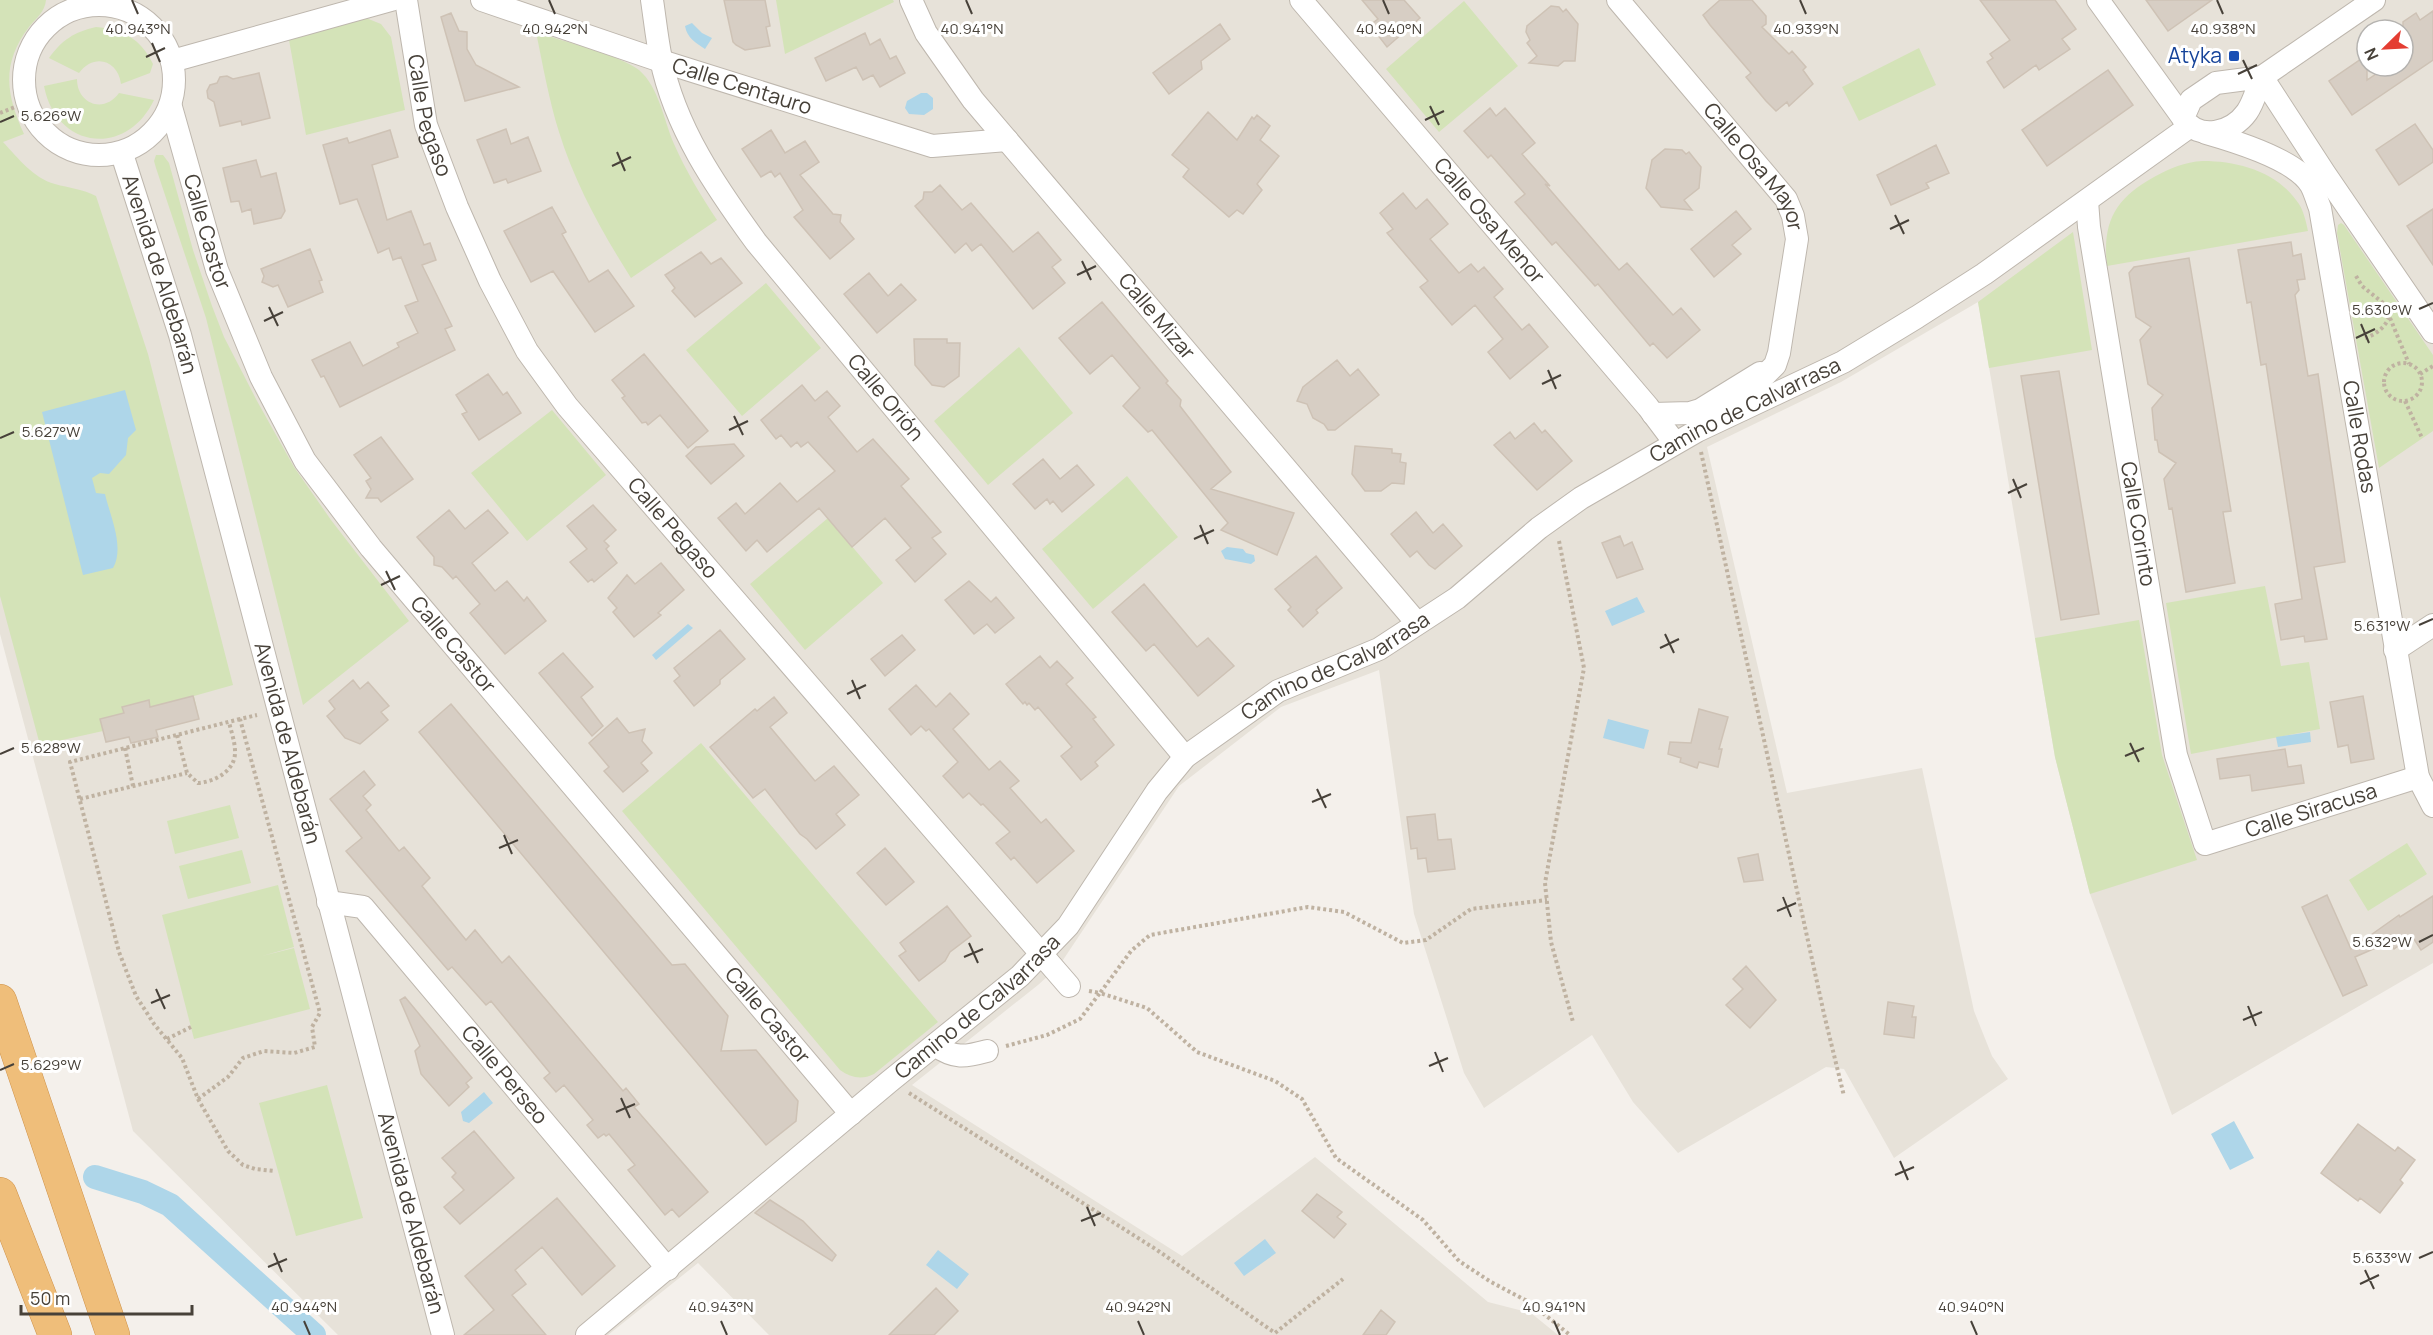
<svg xmlns="http://www.w3.org/2000/svg" width="2433" height="1335" font-family="Manrope,sans-serif">
<rect width="100%" height="100%" fill="#f4f0eb"/>
<path fill="#e7e2d9" fill-rule="evenodd" d="M0,0H2433V963L2172,1115L2090,894L2055,757L1978,302L1841,382L1707,447L1787,793L1922,768L1974,1011L1992,1056L2008,1079L1894,1158L1844,1069L1826,1067L1678,1153L1633,1102L1592,1035L1484,1108L1464,1073L1414,914L1379,670L1281,707L1179,786L1059,966L1038,985L912,1085L1182,1256L1315,1157L1488,1302L1531,1313L1558,1335H769L698,1263L608,1335H338L133,1131L0,634ZM2367,30H2403V66H2367Z"/>
<path fill="#d4e3b8" d="M0,0H46C45,12 36,18 29,27C1,64 6,94 24,134L3,142C18,158 33,178 55,184C69,188 83,189 96,196L148,354L233,685L194,696L199,719L156,730L158,737L131,743L129,737L106,742L103,731L40,745L0,596Z
M776,0H893L894,2L785,54Z
M1464,1L1518,66L1439,132L1386,69Z
M366,18L381,24L391,37L405,110L306,135L289,40Z
M96,27C123,29 141,39 153,64L150,73L121,84C118,60 94,53 79,73L49,58C62,40 74,32 96,27Z
M536,32C561,41 620,55 639,70C659,87 664,121 674,144C686,171 701,196 717,220L631,278C602,232 575,184 559,132C549,100 543,66 536,32Z
M1919,48L1936,85L1859,121L1842,87Z
M77,79C77,104 104,114 119,93L154,100C126,158 56,149 44,86Z
M156,155H163L169,163L193,250L212,306L224,337L257,401L294,467L331,520L409,621L303,705L206,318L156,168L154,161Z
M2203,161C2239,161 2278,172 2299,204C2304,212 2306,222 2308,231L2107,266C2102,221 2116,198 2154,177C2171,168 2184,162 2203,161Z
M2341,223L2344,225L2433,355V431L2379,468L2337,233L2338,225Z
M2073,232L2092,350L1989,368L1978,302Z
M766,283L821,348L742,416L686,350Z
M1019,347L1073,413L988,485L934,421Z
M552,410L606,475L527,541L471,473Z
M1127,476L1178,537L1093,609L1042,549Z
M828,518L883,583L805,650L750,584Z
M2265,586L2281,666L2309,662L2320,729L2191,754L2166,603Z
M2139,620L2162,755L2197,860L2090,894L2055,757L2035,638Z
M701,743L938,1022L874,1074C862,1080 851,1078 840,1070L622,811Z
M230,805L239,838L175,854L167,821Z
M2407,843L2427,874L2368,911L2349,880Z
M242,850L251,883L188,899L179,866Z
M278,885L294,947L262,956L294,948L310,1009L194,1039L162,915Z
M327,1085L363,1218L296,1236L259,1103Z"/>
<path fill="#aed6e9" d="M692,23L702,33L712,38L705,49C696,43 687,38 685,26Z
M921,93H927L933,98V109L924,115L909,114L905,108L907,101Z
M125,390L136,430L128,438L126,455L109,474L100,473L92,478L96,493L105,494C110,516 125,547 113,568L83,575L42,412Z
M1227,547L1243,549L1246,553L1254,555L1255,561L1251,564L1225,559L1221,551Z
M1637,597L1645,612L1612,626L1605,611Z
M688,624L693,628L656,660L652,655Z
M1608,719L1649,730L1644,749L1603,738Z
M2310,732L2311,742L2278,747L2276,737Z
M484,1092L493,1103L469,1123L463,1121L461,1112Z
M2234,1121L2254,1158L2230,1170L2211,1134Z
M1265,1239L1276,1253L1244,1276L1234,1263Z
M938,1250L969,1274L957,1289L926,1265Z"/>
<g fill="none" stroke-linecap="round" stroke-linejoin="round">
<path stroke="#aed6e9" stroke-width="24" d="M95,1177L143,1192L170,1205L314,1335"/>
</g>
<path fill="#d7cec4" stroke="#cec2b5" stroke-width="1.5" d="M724,0H765L770,26L766,27L770,46L745,50L736,45L733,42Z
M1362,0H1404L1420,18L1387,47L1370,25L1378,19Z
M1720,0H1752L1766,16V24L1762,27L1789,54L1792,51L1806,67L1803,70L1813,84L1789,106L1787,102L1776,111L1766,101L1746,77L1751,73L1710,25L1703,15Z
M1980,0H2055L2076,29L2062,39L2070,49L2039,70L2036,65L2004,88L1987,62L1993,58L1990,54L2010,40Z
M2146,0H2212L2168,31Z
M1551,6L1559,7L1563,12L1566,9L1578,24L1575,61H1564L1558,66L1529,63L1537,56L1527,43L1530,40L1526,32L1527,26Z
M2433,11V60L2352,115L2329,81L2367,55V80L2388,66H2403V22L2416,13L2420,20Z
M451,13L459,31L467,32V49L476,65L519,87L465,101L441,17Z
M1220,24L1230,39L1201,61L1202,69L1169,94L1153,73Z
M865,33L870,45L880,39L890,59L896,56L905,73L880,87L873,75L863,80L856,67L826,81L815,58Z
M2108,70L2133,105L2047,166L2022,130Z
M259,73L270,118L242,125L241,121L220,126L214,102L208,98L207,91L210,85L217,83L220,77L227,76L233,79Z
M1490,108L1496,116L1505,108L1535,143L1522,154L1550,186L1545,184L1619,270L1627,263L1673,315L1681,308L1700,330L1667,358L1653,343L1650,346L1598,284L1595,286L1556,242L1552,245L1515,202L1525,194L1491,155L1488,158L1464,131Z
M1208,112L1237,140L1252,117L1254,119L1257,115L1270,126L1260,140L1279,156L1257,184L1262,190L1243,214L1237,210L1229,217L1183,177L1189,169L1172,155Z
M2415,124L2433,150V162L2399,185L2376,150Z
M506,129L511,144L528,137L541,171L508,183L506,179L494,183L477,140Z
M390,130L398,157L372,165L387,220L411,211L424,245L430,243L436,260L422,265L452,326L445,329L455,350L340,407L324,376L321,377L312,360L350,342L363,366L399,347L397,343L418,333L405,306L418,301L401,257L393,260L389,248L378,253L357,199L340,204L323,145L347,138L349,143Z
M771,130L785,153L805,141L819,162L800,175L833,214L841,215L840,222L854,239L830,259L794,217L803,210L780,173L775,177L771,171L761,177L742,149Z
M1936,145L1949,173L1926,183L1929,188L1891,205L1877,175Z
M1665,149L1682,150L1686,154L1689,152L1701,167L1699,188L1684,200L1692,210L1661,207L1646,188L1652,160Z
M256,160L261,177L276,173L285,211L281,218L254,224L251,209L242,212L239,201L231,202L223,168Z
M940,185L962,210L971,203L1013,252L1038,232L1061,260L1052,267L1065,283L1033,309L981,244L972,251L966,243L955,253L915,206L923,199L924,192H932Z
M1403,193L1416,209L1427,199L1448,224L1430,239L1459,273L1471,264L1478,272L1484,267L1503,289L1494,297L1522,330L1529,324L1548,347L1510,379L1488,352L1503,339L1475,305L1452,325L1420,287L1428,281L1387,233L1393,229L1380,213Z
M552,207L566,232L562,234L589,282L608,270L634,306L595,332L553,271L531,282L504,231Z
M2433,209V265L2407,226Z
M1736,211L1751,229L1732,245L1741,254L1714,277L1691,249Z
M2291,242L2293,256L2301,254L2305,279L2297,280L2299,290L2295,295L2308,376L2318,374L2345,562L2314,567L2327,639L2305,642L2304,636L2281,640L2275,604L2302,599L2266,364L2261,365L2251,302L2247,303L2238,250Z
M310,249L322,280L319,281L323,292L288,307L278,285L273,287L262,282L264,276L261,269Z
M701,252L711,264L721,258L742,283L695,317L672,291L675,288L665,275Z
M2189,258L2231,511L2223,512L2235,583L2186,592L2172,508L2169,509L2164,479L2176,463L2159,452L2157,440H2155L2152,408L2163,395L2148,384L2140,340L2151,327L2136,317L2129,273L2134,267Z
M869,273L888,296L901,284L916,300L877,333L844,294Z
M1102,302L1168,381L1166,383L1181,400L1180,406L1183,410L1231,472L1211,489L1294,513L1277,555L1221,530L1228,523L1152,430L1148,432L1123,406L1140,388L1112,355L1090,374L1059,338Z
M914,339H947V343H960L959,376L944,387L932,385L915,365Z
M644,354L708,431L688,448L660,415L648,425L646,422L642,423L622,398L625,396L612,380Z
M1337,360L1350,376L1358,369L1379,395L1335,430H1328L1324,424L1313,418L1307,404L1297,401L1303,387Z
M2059,371L2099,614L2061,620L2021,376Z
M488,374L503,395L507,392L521,413L479,440L462,414L467,412L456,395Z
M802,385L815,401L827,391L840,406L828,417L857,452L873,439L909,479L901,486L941,532L932,538L946,554L915,582L896,560L911,548L885,518L852,547L819,508L767,552L757,540L746,551L718,518L736,503L745,514L780,483L797,502L835,471L808,442L801,447L797,442L791,447L781,435L776,439L761,420Z
M1534,423L1542,433L1545,430L1572,461L1537,490L1494,445L1510,432L1515,439Z
M381,437L413,479L381,502L378,498H366L371,489L366,481L371,478L354,455Z
M734,444L744,456L711,484L686,456L696,447Z
M1355,446L1392,449V453L1401,454L1400,462L1406,463L1404,484L1392,483L1381,491H1365L1352,474Z
M1043,459L1060,479L1077,465L1094,485L1062,512L1053,501L1050,504L1047,499L1035,509L1013,484Z
M593,505L616,530L604,541L609,546L606,549L617,563L594,582L592,579L588,582L570,562L587,549L567,526Z
M449,510L465,529L488,510L508,533L472,563L495,591L507,581L524,601L527,597L546,621L505,654L470,613L480,604L456,576L453,579L442,567L434,565V557L417,537Z
M1416,512L1433,533L1443,524L1462,546L1435,569L1429,565L1417,551L1410,557L1391,534Z
M1620,536L1624,546L1632,542L1643,569L1617,578L1602,543Z
M1316,556L1342,588L1316,610L1318,613L1303,627L1288,610L1291,607L1275,589Z
M661,563L684,590L658,613L661,615L634,637L613,612L617,608L608,598L627,575L635,584Z
M969,581L991,602L996,597L1014,618L995,633L987,624L974,634L945,600Z
M1144,584L1197,647L1208,638L1234,666L1198,696L1154,644L1146,651L1112,612Z
M720,630L745,659L720,680V684L694,706L674,681L680,676L674,668Z
M902,635L915,650L885,676L871,659Z
M563,653L593,687L581,697L603,726L592,736L539,673Z
M1040,656L1050,668L1057,661L1073,678L1066,684L1096,717L1093,719L1114,745L1095,762L1098,766L1081,780L1061,756L1072,747L1038,707L1035,710L1029,703L1027,705L1025,702L1023,704L1006,684Z
M353,680L360,689L368,682L389,706L381,712L388,720L360,744L345,738L327,716L335,709L329,701Z
M916,685L936,707L950,693L969,714L953,729L989,770L1000,761L1019,781L1010,788L1041,823L1046,819L1074,851L1037,883L1014,857L1011,860L996,843L1010,832L983,804L981,805L969,793L963,798L943,776L958,762L929,729L926,731L921,726L911,735L889,709Z
M193,696L199,719L156,730L158,737L131,743L129,737L106,742L100,719L124,713L122,707L149,700L150,707Z
M2363,696L2374,759L2351,763L2348,745L2338,747L2330,702Z
M774,697L787,713L770,727L815,781L834,766L859,795L836,814L845,825L816,849L807,839L800,834L765,789L753,798L710,747L755,709L757,711Z
M451,704L672,965L685,964L724,1011L728,1016L721,1051L756,1050L798,1101L796,1121L766,1145L419,732Z
M1699,709L1728,717L1719,749H1722L1718,767L1699,762L1697,768L1680,762L1681,758L1668,754L1670,742L1691,743Z
M617,718L629,733L645,729L642,741L652,753L641,763L648,771L623,792L604,771L609,767L589,743Z
M2285,749L2288,767L2301,765L2304,783L2252,791L2250,775L2220,779L2217,759Z
M364,771L375,785L363,796L371,805L366,810L399,851L404,847L430,878L422,886L466,940L475,930L502,963L509,956L623,1091L626,1088L639,1104L634,1107L708,1192L679,1217L672,1209L665,1215L628,1170L635,1165L609,1134L606,1136L604,1134L598,1138L587,1125L593,1120L564,1085L556,1092L544,1078L550,1073L491,1001L486,1005L452,967L448,970L346,851L362,838L330,799Z
M1435,814L1438,840L1451,839L1455,869L1428,872L1426,858L1418,859L1417,848L1411,849L1407,817Z
M885,848L914,882L886,905L857,873Z
M1758,854L1763,880L1744,882L1738,858Z
M2327,895L2351,949L2399,915L2400,917L2433,896V942L2421,950L2412,936L2394,949L2389,942L2355,957L2367,985L2343,996L2302,907Z
M947,906L971,936L950,952L945,961L919,981L899,956L906,951L900,943Z
M1746,966L1776,1000L1750,1028L1726,1005L1743,989L1733,979Z
M405,997L472,1078L466,1083L469,1087L449,1106L421,1074L415,1051L420,1046L400,1000Z
M1888,1002L1914,1006L1912,1017H1916L1914,1038L1884,1034Z
M2358,1124L2395,1151L2398,1147L2415,1160L2400,1180L2403,1183L2380,1213L2360,1198L2358,1201L2321,1173Z
M474,1131L514,1178L460,1224L444,1207L464,1190L452,1177L456,1173L442,1158Z
M1317,1194L1342,1212L1337,1217L1346,1224L1334,1238L1302,1211Z
M557,1198L615,1266L582,1295L542,1247L515,1270L526,1284L512,1295L546,1335H464L494,1310L465,1276Z
M770,1200L803,1221L836,1255L832,1261L755,1213Z
M936,1288L958,1311L934,1335H889Z
M1381,1310L1395,1322L1386,1335H1363Z"/>
<g fill="none" stroke-linecap="round" stroke-linejoin="round">
<defs>
<g id="minor">
<path id="s1" d="M406,0L426,125L457,207L490,281L527,351L567,406L1069,986"/>
<path id="s2" d="M482,0L661,61L932,146L1007,140"/>
<path id="s3" d="M652,0C655,20 657,40 661,59C675,128 716,187 756,242L1185,757"/>
<path id="s4" d="M911,0L926,33L973,100L1417,623"/>
<path id="s5" d="M1301,0L1648,407L1675,443"/>
<path id="s6" d="M1618,0L1786,199L1793,216L1797,239L1779,353L1775,365L1748,392L1743,409"/>
<path d="M2098,0L2183,118"/>
<circle cx="99" cy="80" r="75"/>
<path d="M172,61L391,0"/>
<path d="M2262,77C2257,88 2254,102 2247,112C2232,133 2199,142 2183,118L2191,100L2216,83L2262,77L2374,0"/>
<path d="M2262,77L2325,174L2433,332"/>
<path id="s7" d="M171,107L217,270L261,377L305,461L371,548L851,1114"/>
<path id="s8" d="M2206,133C2234,141 2296,160 2311,185C2315,192 2317,201 2320,208L2418,777L2433,806"/>
<path id="s9" d="M122,154L180,335L443,1335"/>
<path id="s10" d="M2087,201L2089,227L2176,755L2205,844L2418,777"/>
<path d="M1653,414L1690,413L1700,410L1760,373"/>
<path d="M2395,650L2433,625"/>
<path id="s11" d="M328,902L363,907L668,1269"/>
<path d="M935,1045C954,1059 965,1057 987,1051"/>
<path id="s12" d="M587,1335L890,1081L1020,976L1068,926L1157,791L1185,757L1278,691L1379,649L1457,598L1539,528L1581,498L1697,431L1843,362L1917,317L1984,274L2189,127"/>
</g>
<path id="highway" d="M0,1001L113,1335
M0,1194L55,1335"/>
</defs>
<use href="#minor" stroke="#beb7ae" stroke-width="24"/>
<use href="#highway" stroke="#ce924b" stroke-width="34"/>
<path stroke="#bfb2a1" stroke-width="4" stroke-dasharray="3 3" stroke-linecap="butt" d="M0,113L15,107
M2356,276L2362,286L2387,306
M2390,318L2409,364
M2365,338C2378,334 2389,324 2391,310
M2384 382a19 19 0 1 1 38 0a19 19 0 1 1-38 0Z
M2420,374L2433,366
M2405,401L2422,438
M1701,452L1824,1014L1844,1096
M1559,541L1584,668L1545,883L1551,942L1573,1022
M240,719L70,762L119,952L136,996L154,1024L182,1058L198,1099L228,1151L243,1165L255,1169L274,1171
M177,735L187,773L198,783C214,782 236,771 235,751C235,742 231,731 229,722
M125,748L133,786
M80,799L187,773
M1089,991L1100,993L1131,951L1150,935L1308,907L1344,912L1403,943L1426,940L1471,909L1547,900
M167,1039L191,1027
M1006,1046L1047,1035L1080,1019L1100,993L1147,1008L1197,1052L1275,1081L1302,1099L1336,1158L1423,1220L1459,1261L1491,1282L1529,1302L1570,1335
M909,1093L1157,1250L1275,1333L1343,1279
M198,1099L228,1077L243,1058L264,1051L294,1053L315,1047L312,1027L320,1013L240,719L257,715"/>
<use href="#minor" stroke="#fff" stroke-width="22"/>
<use href="#highway" stroke="#efbe7a" stroke-width="33"/>
</g>
<path fill="none" stroke="#474139" stroke-width="2" d="M132,0L138,14M549,0L555,14M966,0L972,14M1383,0L1389,14M1800,0L1806,14M2217,0L2223,14M152,43L160,62M146,57L165,48M2243,60L2252,79M2238,74L2257,65M1430,106L1439,125M1425,120L1444,111M0,122L14,116M617,152L625,171M612,166L631,157M1895,215L1904,234M1890,229L1909,220M1082,261L1091,280M1077,275L1096,266M269,307L278,326M2419,309L2433,303M264,321L283,312M2361,324L2369,343M2356,338L2375,329M1548,370L1556,389M1542,384L1561,375M734,416L743,435M729,430L748,421M0,438L14,432M2013,479L2021,498M2008,493L2027,484M1200,525L1208,544M1194,539L1214,530M386,571L395,590M381,585L400,576M2419,625L2433,619M1665,634L1674,653M1660,648L1679,639M852,680L860,699M847,694L866,685M2130,743L2139,762M0,754L14,748M2125,756L2144,748M1317,789L1326,808M1312,802L1331,794M504,835L512,854M499,848L518,840M1783,897L1791,917M1777,911L1796,903M2419,942L2433,935M969,943L978,963M964,957L983,949M156,989L165,1009M151,1003L170,995M2248,1006L2256,1026M2243,1020L2262,1012M1435,1052L1443,1072M1429,1066L1448,1058M0,1070L14,1064M621,1098L630,1118M616,1112L635,1104M1900,1161L1908,1180M1895,1175L1914,1167M1087,1207L1095,1226M1081,1221L1101,1213M274,1253L282,1272M2419,1258L2433,1252M268,1267L287,1259M2365,1270L2374,1289M2360,1284L2379,1275M304,1321L310,1335M721,1321L727,1335M1138,1321L1144,1335M1554,1321L1560,1335M1971,1321L1977,1335"/>
<rect fill="#1a4fb4" stroke="#fff" stroke-width="2" x="2228" y="50" width="12" height="12" rx="3"/>
<g text-anchor="middle" stroke-width="6" stroke-linejoin="round" paint-order="stroke">
<g font-size="21" fill="#164399" stroke="#fff" text-anchor="end">
<text x="2222" y="63">Atyka</text>
</g>
<g font-size="21" fill="#474139" stroke="#fff">
<text dy="7" stroke="none"><textPath href="#s2" startOffset="274">Calle Centauro</textPath></text>
<text dy="7" stroke="none"><textPath href="#s1" startOffset="118">Calle Pegaso</textPath></text>
<text dy="7" stroke="none"><textPath href="#s6" startOffset="216">Calle Osa Mayor</textPath></text>
<text dy="7" stroke="none"><textPath href="#s5" startOffset="290">Calle Osa Menor</textPath></text>
<text dy="7" stroke="none"><textPath href="#s7" startOffset="130">Calle Castor</textPath></text>
<text dy="7" stroke="none"><textPath href="#s9" startOffset="126">Avenida de Aldebarán</textPath></text>
<text dy="7" stroke="none"><textPath href="#s4" startOffset="402">Calle Mizar</textPath></text>
<text dy="7" stroke="none"><textPath href="#s3" startOffset="470">Calle Orión</textPath></text>
<text dy="7" stroke="none"><textPath href="#s12" startOffset="1500">Camino de Calvarrasa</textPath></text>
<text dy="7" stroke="none"><textPath href="#s8" startOffset="376">Calle Rodas</textPath></text>
<text dy="7" stroke="none"><textPath href="#s10" startOffset="327">Calle Corinto</textPath></text>
<text dy="7" stroke="none"><textPath href="#s1" startOffset="604">Calle Pegaso</textPath></text>
<text dy="7" stroke="none"><textPath href="#s7" startOffset="616">Calle Castor</textPath></text>
<text dy="7" stroke="none"><textPath href="#s12" startOffset="1014">Camino de Calvarrasa</textPath></text>
<text dy="7" stroke="none"><textPath href="#s9" startOffset="612">Avenida de Aldebarán</textPath></text>
<text dy="7" stroke="none"><textPath href="#s10" startOffset="766">Calle Siracusa</textPath></text>
<text dy="7" stroke="none"><textPath href="#s12" startOffset="510">Camino de Calvarrasa</textPath></text>
<text dy="7" stroke="none"><textPath href="#s7" startOffset="1102">Calle Castor</textPath></text>
<text dy="7" stroke="none"><textPath href="#s11" startOffset="255">Calle Perseo</textPath></text>
<text dy="7" stroke="none"><textPath href="#s9" startOffset="1098">Avenida de Aldebarán</textPath></text>
</g>
</g>
<g font-size="15" text-anchor="middle" fill="#474139" stroke="#fff" stroke-width="6" stroke-linejoin="round" paint-order="stroke">
<text x="972" y="34">40.941°N</text>
<text x="138" y="34">40.943°N</text>
<text x="555" y="34">40.942°N</text>
<text x="1389" y="34">40.940°N</text>
<text x="1806" y="34">40.939°N</text>
<text x="2223" y="34">40.938°N</text>
<text x="51" y="121">5.626°W</text>
<text x="2382" y="315">5.630°W</text>
<text x="51" y="437">5.627°W</text>
<text x="2382" y="631">5.631°W</text>
<text x="51" y="753">5.628°W</text>
<text x="2382" y="947">5.632°W</text>
<text x="51" y="1070">5.629°W</text>
<text x="2382" y="1263">5.633°W</text>
<text x="304" y="1312">40.944°N</text>
<text x="721" y="1312">40.943°N</text>
<text x="1138" y="1312">40.942°N</text>
<text x="1554" y="1312">40.941°N</text>
<text x="1971" y="1312">40.940°N</text>
</g>
<g transform="translate(2385 48) rotate(246)"><circle r="28" fill="#ffffff" stroke="#b5b3b0" stroke-width="1.5"/>
<path d="M0-4.5L10 22L0 15L-10 22Z" fill="#e43d32"/>
<text y="-9" font-size="16" font-weight="bold" text-anchor="middle" fill="#474139">N</text>
</g>
<path d="M21 1305v9h171v-9" fill="none" stroke="#474139" stroke-width="3"/>
<text x="30" y="1305" font-size="18" fill="#474139" stroke="#ffffff" stroke-width="4.5" paint-order="stroke">50 m</text>
</svg>
